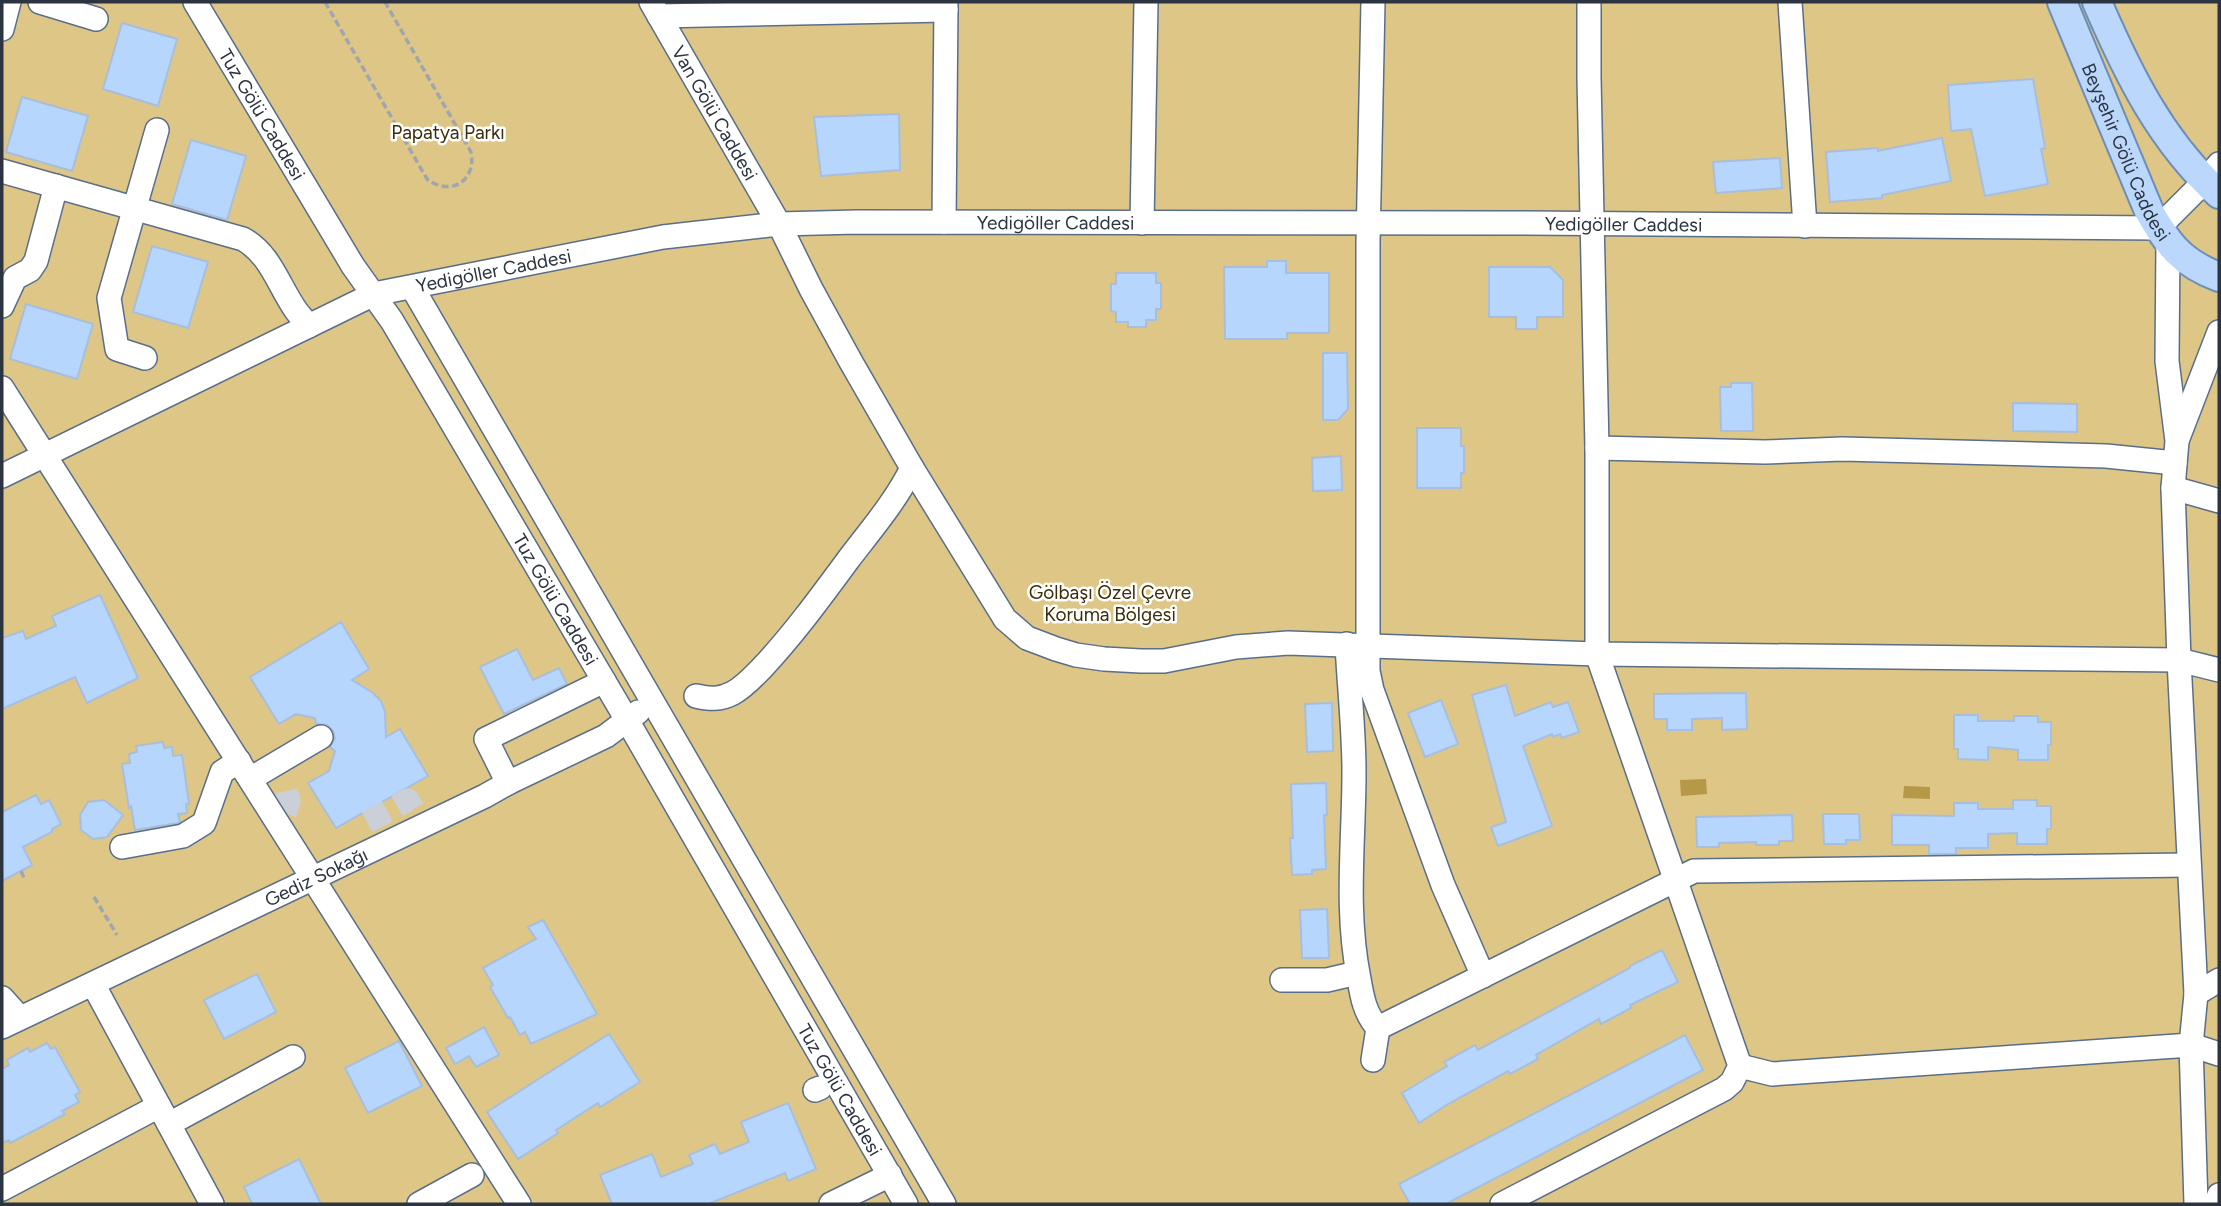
<svg xmlns="http://www.w3.org/2000/svg" width="2221" height="1206" font-family="Figtree,sans-serif">
<rect width="100%" height="100%" fill="#f3f7fe"/>
<path fill="#dec686" d="M2,2H2219V1204H2Z"/>
<path fill="#b59848" d="M1706,779L1707,794L1681,796L1680,780Z
M1904,786L1930,787V799L1903,798Z"/>
<path fill="#b7d6fd" stroke="#a7bedc" stroke-width="2" d="M122,23L177,39L158,106L103,89Z
M2033,79L2045,148L2041,149L2048,184L1985,196L1971,129L1951,131L1948,85Z
M22,97L88,116L72,171L6,152Z
M899,114L900,170L821,176L814,117Z
M1942,138L1951,181L1882,195V198L1830,202L1826,152L1878,148V151Z
M191,140L246,156L227,220L172,204Z
M1780,158L1782,188L1716,193L1713,162Z
M152,246L208,262L188,328L133,312Z
M1267,261H1286V273H1329V333H1287V339H1225L1224,267H1267Z
M1489,267H1550L1563,280V317H1537V329H1516V317H1489Z
M1116,273H1156V283H1161V309H1156V320H1146V327H1128V322H1116V312L1111,311V284H1116Z
M26,304L93,324L77,379L10,359Z
M1323,353H1347L1348,409L1338,420H1323Z
M1731,383H1752L1753,431H1721L1720,387H1731Z
M2013,403L2077,404V432L2013,431Z
M1417,428H1461V446H1464V473H1461V488H1417Z
M1341,456L1342,490L1313,491L1312,458Z
M100,595L138,678L87,703L75,677L2,709V638L23,631L26,639L56,626L52,616Z
M341,622L369,669L352,680L373,693L381,701L385,712L386,737L400,729L428,776L336,828L308,783L329,771L335,751L330,747L335,738L333,731L327,725L316,724L315,718L296,714L279,724L250,677Z
M517,649L533,680L559,668L567,684L504,714L480,667Z
M1506,685L1515,716L1551,702L1553,707L1568,702L1579,732L1562,738L1560,734L1553,737L1552,734L1523,746L1552,826L1498,846L1491,827L1506,822L1472,695Z
M1746,693L1747,729L1722,730V718L1692,719V730H1667V719H1654V694Z
M1441,700L1458,744L1425,757L1408,713Z
M1332,703L1333,751L1307,752L1305,704Z
M1954,715H1978V721H2014V716H2038V722H2051V745H2048V760H2018V750L1988,747V760L1958,759V749H1954Z
M163,742L164,748L172,747L173,756L182,755L189,804H186L187,813L178,814L180,822L178,823L135,830L131,806L129,808L122,764L130,763L129,754L137,752L136,746Z
M1326,783L1327,815H1324L1326,869L1312,870V874L1292,875L1290,838H1293L1291,784Z
M36,795L41,804L49,800L61,824L52,829V832L23,847L32,865L2,881V812Z
M104,800L123,815L107,837L93,839L81,830L80,815L88,802Z
M2013,800H2037V806H2051V829H2047V844H2017V833L1988,834V848H1956V854H1929V845H1892V815L1954,816V803H1978V809H2013Z
M1823,814H1859L1860,840H1846V844H1824Z
M1792,815L1793,841H1779V845H1756V842L1719,843V847H1697L1696,817Z
M1327,909L1329,958H1302L1300,910Z
M543,920L597,1014L531,1044L525,1032L520,1035L510,1017L508,1018L490,987L493,985L483,968L536,939L528,927Z
M1662,950L1678,982L1630,1005L1631,1008L1601,1024L1599,1019L1536,1055L1538,1059L1510,1074L1508,1071L1448,1104L1419,1123L1402,1093L1447,1066L1444,1062L1475,1045L1478,1050L1630,968V966Z
M257,974L276,1012L224,1039L204,1000Z
M484,1027L499,1055L476,1067L469,1056L455,1064L446,1048Z
M609,1034L640,1082L600,1107L598,1103L556,1130L558,1133L518,1159L487,1112Z
M1685,1035L1703,1070L1446,1204H1410L1399,1184Z
M399,1041L422,1086L368,1113L345,1068Z
M47,1043L51,1049L55,1047L62,1060L80,1092L75,1095L79,1102L62,1111L65,1114L43,1126L10,1143L9,1140L2,1143V1069L9,1065L7,1060L28,1048L30,1052Z
M788,1103L816,1169L788,1181L785,1173L708,1204H612L600,1175L652,1154L661,1177L693,1164L689,1155L715,1144L720,1154L749,1142L741,1122Z
M299,1159L321,1204H252L244,1187Z"/>
<g fill="none" stroke-linecap="round" stroke-linejoin="round">
<path stroke="#cbd0d8" stroke-width="23" stroke-dasharray="23 11" stroke-linecap="butt" d="M285,813L289,802L286,789
M367,822L408,800L414,811"/>
<defs>
<g id="minor">
<path d="M40,2L96,19"/>
<path id="s1" d="M195,2L353,266L392,321L627,720L906,1204"/>
<path id="s2" d="M651,2L779,224L811,289L851,362L912,468L1005,619L1027,638L1056,649L1076,655L1104,659L1141,661H1164L1236,647L1288,643L1597,654L2179,660L2219,670"/>
<path d="M1373,2L1368,243V671L1372,690L1443,885L1483,976"/>
<path d="M1790,2L1805,226"/>
<path d="M659,16L946,10"/>
<path d="M2,29L9,2"/>
<path d="M2,171L243,239C270,254 278,284 295,309C299,315 304,320 309,326"/>
<path d="M944,222L946,2"/>
<path d="M1142,223L1146,2"/>
<path d="M2168,243L2167,361L2177,441L2173,488L2179,660L2196,994L2191,1045L2196,1204"/>
<path d="M412,287L944,1204"/>
<path d="M2,306L15,278L30,270L36,261L56,186"/>
<path d="M145,358L117,349L109,298L157,130"/>
<path d="M2,388L519,1204"/>
<path d="M2178,438L2219,332"/>
<path d="M1597,448L1765,452L1842,449L2106,456L2175,463"/>
<path id="s3" d="M2,476L374,294L663,237L779,224L857,222L1510,223L2158,228L2205,181L2219,164"/>
<path d="M2173,488L2219,501"/>
<path d="M1347,644C1349,686 1354,730 1354,772C1354,842 1345,910 1359,979C1362,997 1365,1014 1378,1028"/>
<path d="M696,696C709,699 720,700 733,693C744,687 752,678 761,669C793,635 820,598 848,560C870,531 896,501 912,468"/>
<path d="M250,779L321,737"/>
<path d="M508,783L486,739L604,681"/>
<path d="M122,847L183,836L204,823L222,772L239,761"/>
<path d="M1282,980H1327L1357,973"/>
<path d="M93,984L212,1204"/>
<path d="M2196,994L2219,980"/>
<path d="M2,998L20,1018"/>
<path id="s4" d="M2,1027L485,796L508,783L606,736L638,712"/>
<path d="M1373,1060L1378,1028L1694,871L2188,865"/>
<path d="M1740,1066L1772,1074L2191,1045L2219,1054"/>
<path d="M815,1090L820,1088"/>
<path d="M169,1124L293,1057"/>
<path d="M2,1189L159,1106"/>
<path d="M419,1204L472,1175"/>
<path d="M831,1204L890,1175"/>
<path d="M1502,1204L1724,1089L1732,1082L1740,1066L1597,654V448L1589,78V2"/>
<path d="M2216,1204L2219,1195"/>
</g>
<g id="major">
<path id="s5" d="M2062,2L2149,211C2168,245 2182,263 2219,277"/>
<path d="M2097,2C2128,74 2161,141 2219,194"/>
</g>
</defs>
<use href="#minor" stroke="#596e88" stroke-width="26"/>
<use href="#major" stroke="#6b8db8" stroke-width="32"/>
<path stroke="#a0a6af" stroke-width="3.5" stroke-dasharray="7 3.5" stroke-linecap="butt" d="M325,2L427,179C450,197 477,181 471,152L385,2
M21,871L24,878
M94,897L117,935"/>
<use href="#minor" stroke="#fff" stroke-width="23"/>
<use href="#major" stroke="#bbd7fb" stroke-width="28"/>
</g>
<g text-anchor="middle" stroke-width="5" stroke-linejoin="round" paint-order="stroke">
<g font-size="19" fill="#2b3440" stroke="#fff">
<text dy="7" stroke="none"><textPath href="#s2" startOffset="128">Van Gölü Caddesi</textPath></text>
<text dy="7" stroke="none"><textPath href="#s1" startOffset="131">Tuz Gölü Caddesi</textPath></text>
<text dy="7" stroke="none"><textPath href="#s5" startOffset="163">Beyşehir Gölü Caddesi</textPath></text>
<text dy="7" stroke="none"><textPath href="#s3" startOffset="1102">Yedigöller Caddesi</textPath></text>
<text dy="7" stroke="none"><textPath href="#s3" startOffset="1670">Yedigöller Caddesi</textPath></text>
<text dy="7" stroke="none"><textPath href="#s3" startOffset="536">Yedigöller Caddesi</textPath></text>
<text dy="7" stroke="none"><textPath href="#s1" startOffset="698">Tuz Gölü Caddesi</textPath></text>
<text dy="7" stroke="none"><textPath href="#s4" startOffset="348">Gediz Sokağı</textPath></text>
<text dy="7" stroke="none"><textPath href="#s1" startOffset="1265">Tuz Gölü Caddesi</textPath></text>
</g>
<g font-size="19" fill="#3a2d09" stroke="#fff">
<text x="448" y="139">Papatya Parkı</text>
<text x="1110" y="599">Gölbaşı Özel Çevre<tspan x="1110" dy="22">Koruma Bölgesi</tspan></text>
</g>
</g>
<rect width="2221" height="1206" fill="none" stroke="#2b3440" stroke-width="7"/>
</svg>
